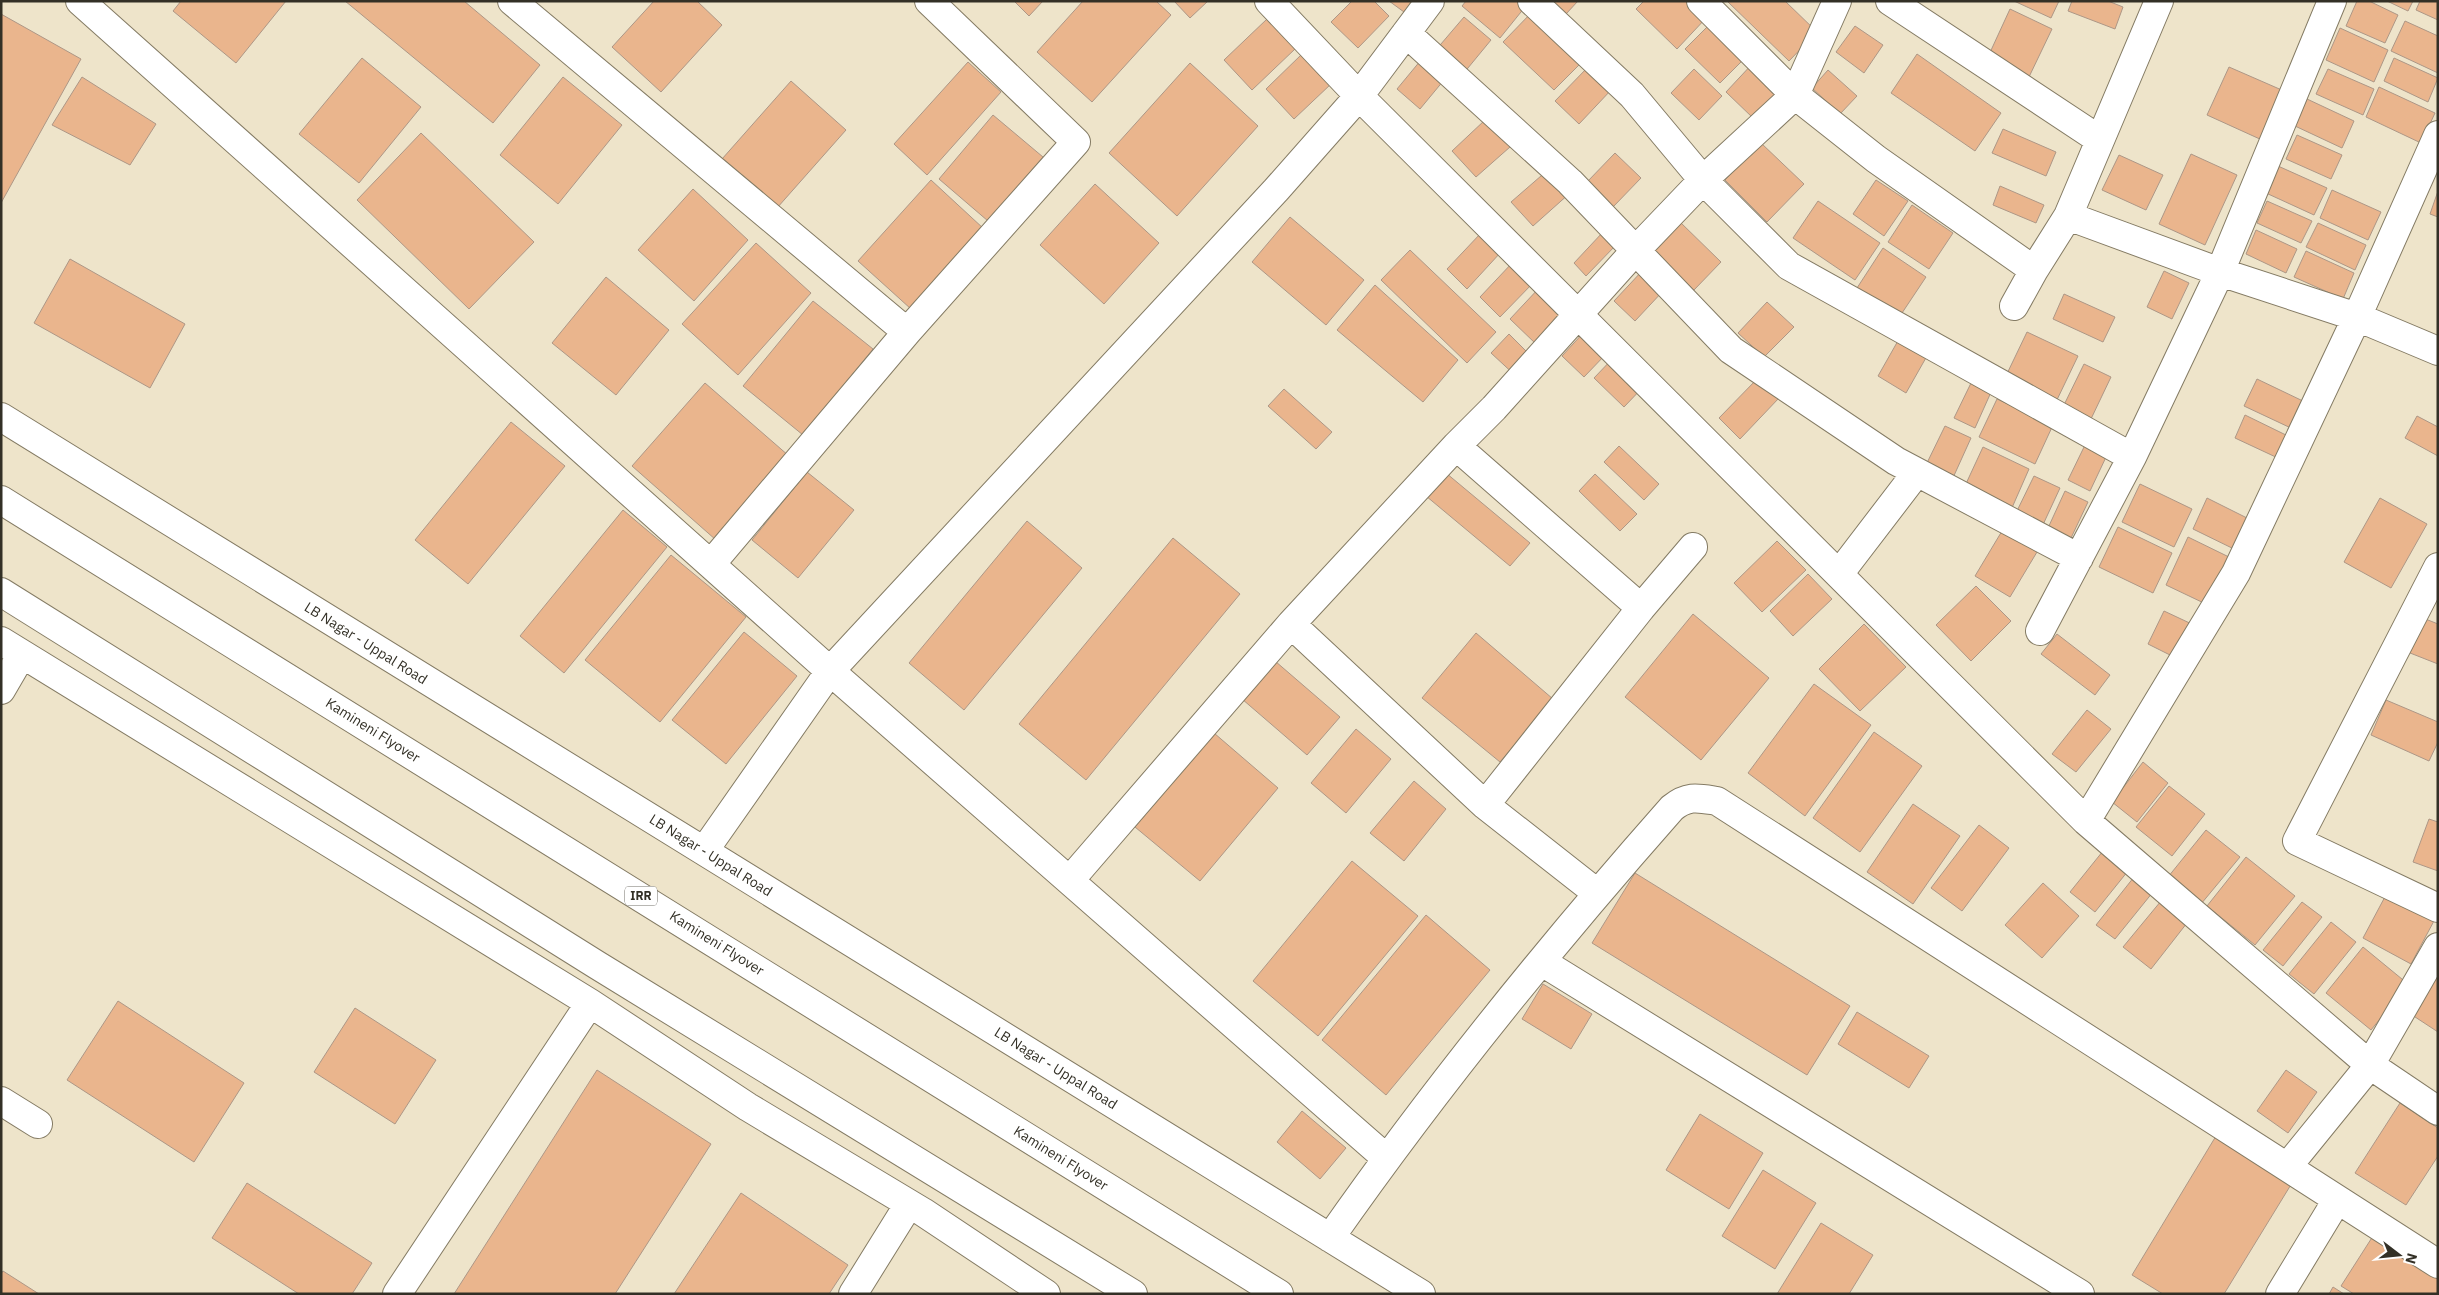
<svg xmlns="http://www.w3.org/2000/svg" width="2439" height="1295" font-family="'IBM Plex Sans',sans-serif">
<rect width="100%" height="100%" fill="#eee4ca"/>
<path fill="#eab58d" stroke="#ad9786" d="M181,1H286L236,63L173,11Z
M345,1H464L540,65L493,123Z
M654,1H697L722,25L661,92L612,47Z
M1014,1H1043L1029,16Z
M1083,1H1156L1171,15L1092,102L1037,52Z
M1174,1H1208L1190,18Z
M1352,1H1374L1389,16L1358,48L1331,22Z
M1389,1H1412L1404,12Z
M1466,1H1519L1525,7L1500,38L1462,6Z
M1553,1H1578L1566,14Z
M1644,1H1691L1707,17L1677,49L1636,9Z
M1727,1H1785L1817,32L1789,61Z
M2014,1H2059L2051,18Z
M2072,1H2108L2123,7L2115,29L2068,11Z
M2357,1H2369L2398,15L2385,43L2346,26Z
M2387,1H2413L2408,11Z
M2420,1H2438V20L2416,10Z
M2010,9L2052,29L2028,79L1987,59Z
M1534,10L1585,59L1554,90L1503,42Z
M1,14L81,59L1,203Z
M1464,17L1491,40L1463,74L1435,51Z
M1267,19L1295,49L1252,90L1224,60Z
M2405,21L2438,36V73L2391,51Z
M1710,24L1745,58L1720,83L1685,49Z
M1855,26L1883,45L1864,73L1836,52Z
M2340,28L2388,50L2374,82L2326,60Z
M1302,54L1331,84L1294,119L1266,89Z
M1917,54L2001,113L1975,151L1891,93Z
M362,58L421,107L359,183L299,134Z
M2394,58L2438,78L2428,102L2384,81Z
M1421,60L1444,80L1420,109L1397,89Z
M968,62L1001,92L927,175L894,144Z
M1754,62L1782,89L1753,118L1726,92Z
M1190,63L1258,126L1177,216L1109,153Z
M1588,67L1612,89L1579,124L1555,101Z
M2229,67L2284,91L2262,140L2207,115Z
M1694,69L1722,96L1699,120L1671,93Z
M2328,69L2374,89L2363,115L2316,94Z
M1828,70L1857,96L1840,114L1812,88Z
M82,77L156,124L130,165L52,125Z
M563,77L622,125L558,204L500,155Z
M791,81L846,130L777,208L722,159Z
M2379,87L2435,113L2421,143L2366,117Z
M2307,99L2354,121L2342,148L2295,126Z
M993,115L1043,157L988,221L939,179Z
M1485,120L1510,147L1476,177L1452,151Z
M2003,129L2056,152L2046,176L1992,153Z
M421,133L534,242L469,309L357,200Z
M2297,135L2342,155L2331,179L2286,159Z
M1761,143L1804,184L1767,222L1725,180Z
M1615,153L1641,178L1613,207L1587,182Z
M2191,154L2237,175L2205,245L2159,224Z
M2119,155L2163,175L2146,210L2102,190Z
M2278,166L2327,188L2314,215L2266,193Z
M1549,169L1570,193L1533,226L1511,202Z
M931,180L984,229L911,309L858,261Z
M1876,180L1908,201L1884,236L1853,214Z
M1095,184L1159,243L1104,304L1040,245Z
M2000,186L2044,205L2036,223L1993,205Z
M693,189L748,240L694,301L638,250Z
M2332,190L2381,212L2368,240L2320,218Z
M2438,191V217L2430,214Z
M1818,201L1880,243L1855,280L1793,238Z
M2267,201L2312,221L2301,243L2257,223Z
M1912,205L1953,233L1929,269L1888,242Z
M1290,217L1364,280L1326,325L1252,262Z
M1679,221L1721,262L1694,290L1652,249Z
M2318,223L2366,245L2355,270L2306,247Z
M2256,230L2297,249L2286,273L2246,254Z
M1603,232L1616,245L1586,276L1574,263Z
M1481,233L1501,252L1467,289L1447,269Z
M756,243L811,293L738,375L682,324Z
M1883,248L1926,277L1900,316L1857,288Z
M1410,250L1496,332L1467,363L1381,280Z
M2306,251L2354,273L2343,299L2294,277Z
M70,259L185,324L150,388L34,323Z
M1513,262L1534,282L1500,317L1480,297Z
M1643,270L1664,290L1635,321L1614,301Z
M2164,271L2189,283L2172,319L2147,307Z
M606,277L669,330L616,395L552,343Z
M1375,285L1458,360L1423,402L1337,330Z
M1540,287L1566,312L1536,344L1510,319Z
M2064,294L2115,317L2103,342L2053,319Z
M813,301L873,349L803,435L743,386Z
M1767,302L1794,327L1764,357L1738,333Z
M1585,331L1607,353L1584,377L1562,356Z
M2027,332L2078,356L2054,406L2003,382Z
M1509,334L1535,360L1518,378L1491,353Z
M1899,339L1927,356L1906,393L1878,376Z
M1616,355L1646,384L1624,407L1594,378Z
M2084,364L2111,377L2090,421L2062,409Z
M1758,378L1779,398L1740,439L1719,418Z
M2257,379L2305,402L2293,429L2244,406Z
M1972,381L1992,390L1975,428L1954,418Z
M705,383L789,456L716,540L632,466Z
M1284,389L1332,432L1316,449L1268,406Z
M1997,399L2053,425L2035,464L1979,437Z
M2245,415L2290,437L2280,459L2235,438Z
M2417,416L2438,427V456L2405,438Z
M511,422L565,466L468,584L415,540Z
M1945,426L1971,438L1952,480L1925,467Z
M2085,445L2107,455L2090,491L2068,480Z
M1619,446L1659,484L1644,500L1604,462Z
M1983,447L2029,469L2011,510L1964,488Z
M807,472L854,510L798,578L752,540Z
M1446,473L1530,543L1510,566L1426,496Z
M1595,474L1637,514L1620,531L1579,491Z
M2034,476L2060,488L2041,529L2014,517Z
M2140,484L2192,509L2174,547L2122,522Z
M2065,491L2088,502L2071,538L2048,528Z
M2207,498L2251,520L2236,550L2193,529Z
M2380,498L2427,524L2391,588L2344,562Z
M623,510L667,547L564,673L520,636Z
M1027,521L1082,568L964,710L909,663Z
M2005,526L2040,547L2010,597L1975,576Z
M2118,527L2172,553L2153,593L2099,567Z
M2188,537L2231,558L2208,605L2166,585Z
M1173,538L1240,594L1086,780L1019,724Z
M1777,541L1806,570L1762,612L1734,583Z
M671,555L746,617L660,722L585,660Z
M1808,574L1832,599L1793,636L1770,611Z
M1976,586L2011,621L1971,661L1936,625Z
M2164,611L2196,626L2180,660L2148,644Z
M1693,614L1769,678L1701,760L1625,697Z
M2418,616L2438,624V664L2405,651Z
M1864,624L1906,667L1860,711L1819,669Z
M744,632L797,676L726,764L672,720Z
M1476,633L1553,699L1500,762L1422,698Z
M2057,634L2110,675L2095,695L2041,654Z
M1275,661L1340,717L1307,755L1242,699Z
M1814,684L1871,725L1805,816L1748,773Z
M2386,700L2438,722V742L2429,761L2371,735Z
M2087,710L2111,729L2076,772L2052,754Z
M1356,729L1391,759L1346,813L1311,783Z
M1874,732L1922,766L1860,852L1813,818Z
M1214,733L1278,788L1200,881L1135,827Z
M2143,762L2168,783L2137,822L2112,802Z
M1414,781L1446,809L1404,861L1370,833Z
M2169,786L2205,814L2172,856L2136,827Z
M1913,804L1960,836L1913,904L1867,872Z
M2429,819L2438,822V871L2413,862Z
M1979,825L2009,848L1962,911L1931,888Z
M2206,830L2240,857L2201,904L2168,877Z
M2107,846L2132,866L2095,912L2070,892Z
M2246,857L2295,896L2255,945L2207,906Z
M1352,861L1418,916L1318,1036L1253,981Z
M1635,873L1850,1006L1807,1075L1592,943Z
M2134,877L2153,892L2115,939L2096,925Z
M2043,883L2079,916L2042,958L2005,925Z
M2387,893L2435,919L2411,964L2363,938Z
M2161,901L2187,923L2151,969L2123,947Z
M2302,902L2322,917L2283,966L2263,950Z
M1426,915L1490,970L1386,1095L1322,1040Z
M2331,922L2356,942L2314,994L2289,974Z
M2363,947L2408,984L2371,1030L2326,993Z
M2438,968V1032L2409,1013Z
M1543,984L1592,1014L1571,1049L1522,1019Z
M118,1001L244,1083L194,1162L67,1080Z
M355,1008L436,1060L395,1124L314,1072Z
M1857,1012L1929,1056L1909,1088L1838,1044Z
M597,1070L711,1144L615,1294H454Z
M2286,1070L2317,1092L2288,1133L2257,1111Z
M2400,1103L2438,1128V1156L2406,1205L2355,1173Z
M1302,1111L1346,1148L1320,1179L1277,1142Z
M1700,1114L1763,1153L1729,1209L1666,1170Z
M2216,1136L2292,1183L2224,1294H2163L2132,1275Z
M1763,1170L1816,1203L1775,1269L1722,1236Z
M247,1183L372,1263L352,1294H299L212,1238Z
M741,1193L848,1265L829,1294H674Z
M1821,1223L1873,1255L1849,1294H1777Z
M2373,1236L2438,1278V1294H2354L2341,1286Z
M3,1271L39,1294H1V1274Z
M2333,1287L2344,1294H2329Z"/>
<g fill="none" stroke-linecap="round" stroke-linejoin="round">
<defs>
<path id="minor" d="M80,1L830,671L1386,1158
M512,1L907,332
M1269,1L1359,96L2086,821L2370,1065L2438,1111
M1532,1L1632,95L1703,180L1789,266L2132,457
M1701,1L1795,95L1876,159L2034,270
M1890,1L2100,140
M1406,33L1570,182L1731,350L1896,461L2079,558
M2068,216L2220,272L2357,317L2438,351
M2014,306L2034,270L2068,216L2159,1
M1,417L1421,1294
M1456,446L1641,608
M711,564L907,332L1076,142L929,1
M2438,567L2297,841L2438,908
M1839,574L1917,472
M1291,624L1485,805L1597,893
M2040,631L2132,457L2220,272L2332,1
M1,641L590,1003L748,1107L923,1212L1046,1294
M1,690L22,654
M1485,805L1641,608L1693,547
M2086,821L2236,573L2357,317L2438,135
M704,851L830,671L1276,190L1359,96L1430,1
M1070,880L1291,624L1456,446L1494,408L1636,250L1703,180L1795,95L1837,1
M1542,962L2080,1294
M1,1101L38,1124
M2288,1166L2370,1065L2438,947
M1330,1238C1435,1088 1551,945 1672,808C1688,795 1698,798 1717,801L2438,1264
M397,1294L590,1003
M853,1294L909,1204
M2280,1294L2337,1200"/>
<path id="highway" d="M1,500L1279,1294
M1,592L597,965L1133,1294"/>
</defs>
<use href="#minor" stroke="#847b64" stroke-width="30"/>
<use href="#highway" stroke="#847b64" stroke-width="30"/>
<use href="#minor" stroke="#fff" stroke-width="28"/>
<use href="#highway" stroke="#fff" stroke-width="28"/>
</g>
<g text-anchor="middle" stroke-width="5" stroke-linejoin="round" paint-order="stroke">
<rect fill="#fff" stroke="#706e67" stroke-width="1" x="625" y="886.5" width="32" height="19" rx="4"/>
<g font-size="12" font-weight="bold" fill="#333026">
<text x="641" y="900">IRR</text>
</g>
<g font-size="14" fill="#333026" stroke="#fff">
<text transform="translate(366 643) rotate(32)" y="5">LB Nagar - Uppal Road</text>
<text transform="translate(373 730) rotate(32)" y="5">Kamineni Flyover</text>
<text transform="translate(711 855) rotate(32)" y="5">LB Nagar - Uppal Road</text>
<text transform="translate(717 943) rotate(32)" y="5">Kamineni Flyover</text>
<text transform="translate(1056 1068) rotate(32)" y="5">LB Nagar - Uppal Road</text>
<text transform="translate(1061 1158) rotate(32)" y="5">Kamineni Flyover</text>
</g>
</g>
<rect width="2439" height="1295" fill="none" stroke="#333026" stroke-width="5"/>
<g transform="translate(2399 1255) rotate(106)" stroke="#ffffff" stroke-width="4" paint-order="stroke">
<path d="M0-4L9 19L0 12L-9 19Z" fill="#333026"/>
<text y="-8" font-size="14" font-weight="bold" text-anchor="middle" fill="#333026">N</text>
</g>
</svg>
